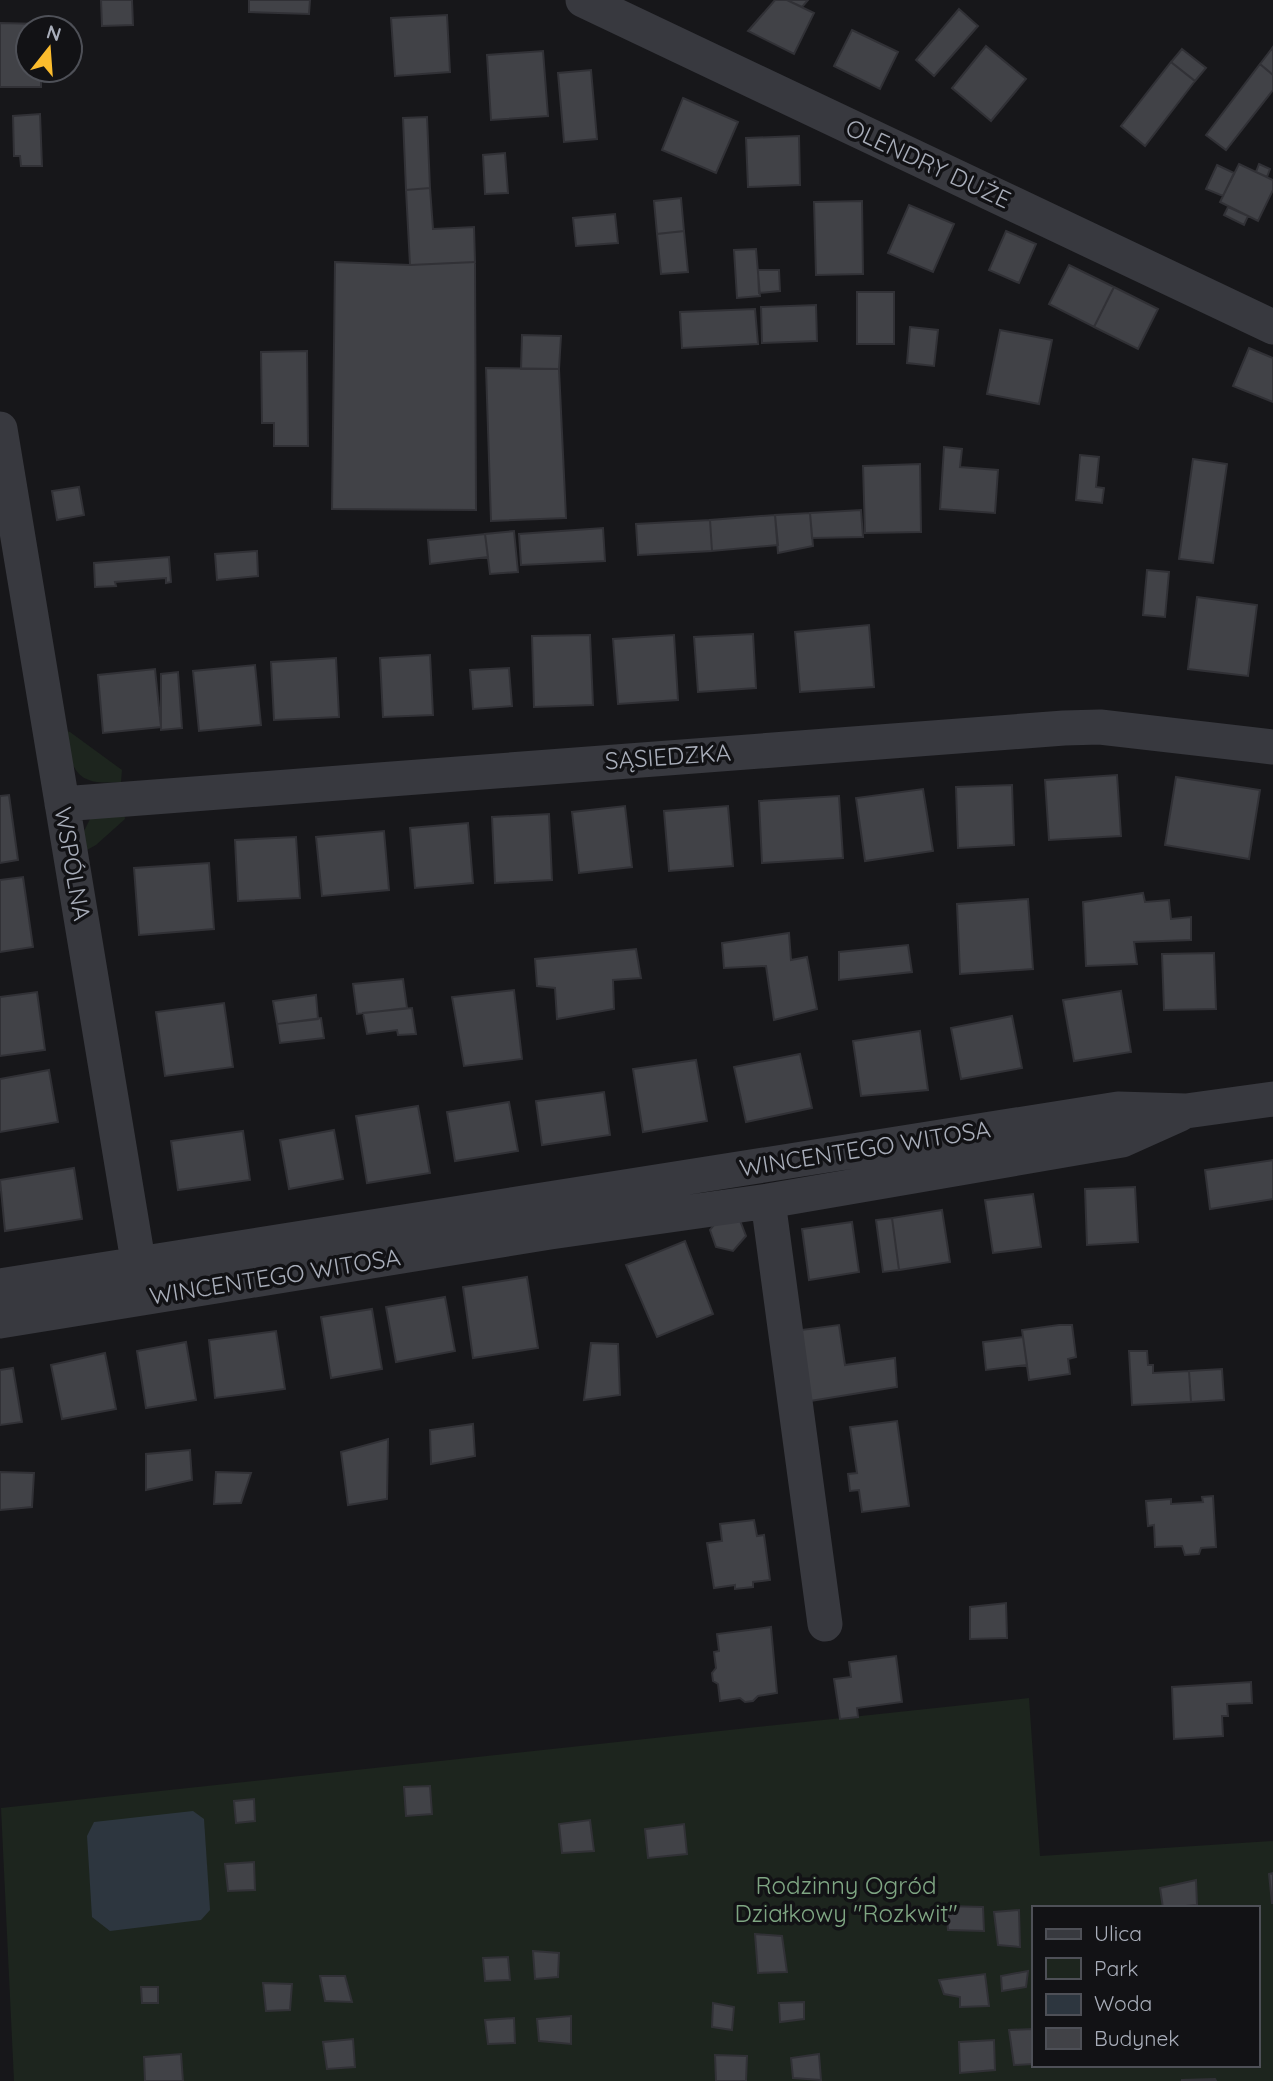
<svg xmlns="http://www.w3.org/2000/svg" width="1273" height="2081" font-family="Quicksand,sans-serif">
<rect width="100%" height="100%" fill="#17171a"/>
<path fill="#1d251e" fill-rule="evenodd" d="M63,730L70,732L122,770L121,782C74,786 73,771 63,730Z
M124,810L125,819L96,845L83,852V833L90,819Z
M1029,1698L1040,1856L1273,1841V2081H14L1,1808ZM1033,1908H1257V2065H1033Z"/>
<path fill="#2d363f" d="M193,1811L204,1819L210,1910L201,1920L110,1931L92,1917L87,1836L94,1822Z"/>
<path fill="#414247" stroke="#313136" stroke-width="2" d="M101,0H132L133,25L102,26Z
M249,0H310L309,14L249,12Z
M775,0H787L814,13L794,54L748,31Z
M787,0H808L802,7Z
M959,9L978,26L934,76L916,60Z
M447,15L450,72L395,76L391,18Z
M0,23L42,24V28H28V70H41V87H0Z
M852,30L898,52L880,89L834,66Z
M986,46L1026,79L991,121L952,88Z
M1273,47V75L1260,64Z
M1182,49L1206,68L1195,81L1171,62Z
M543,51L548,116L491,120L487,55Z
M1171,62L1195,81L1145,146L1121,126Z
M1260,64L1273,75V90L1226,150L1206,135Z
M591,70L597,139L564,142L558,73Z
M683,98L738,122L716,173L662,150Z
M40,114L42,166H21L20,156H14L13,116Z
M427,117L430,188L406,190L403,118Z
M799,136L800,185L748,187L746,138Z
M505,153L508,193L485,194L483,155Z
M1239,164L1273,180V190L1258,221L1220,202Z
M1259,164L1270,169L1267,177L1256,172Z
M1217,165L1234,173L1223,196L1206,189Z
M430,188L433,229L474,227L475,262L410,265L406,190Z
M681,198L684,231L657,234L654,201Z
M862,201L863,274L816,275L814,202Z
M909,205L954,224L933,272L888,253Z
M1228,207L1248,216L1244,225L1224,215Z
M615,214L618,243L576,246L573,218Z
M684,231L688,272L661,274L657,234Z
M1006,231L1036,244L1019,283L989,270Z
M756,249L760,296L737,298L734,250Z
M335,262L410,265L475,262L476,510L332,509Z
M1069,265L1114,287L1094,327L1049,304Z
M758,270H779L780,291L759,293Z
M1114,287L1158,309L1138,349L1094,327Z
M857,292H894V344H857Z
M816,305L817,341L762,343L761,307Z
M755,309L758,344L682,348L680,312Z
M910,327L938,330L934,366L907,363Z
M1000,330L1052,340L1039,404L987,394Z
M522,335L561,336L559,369H521Z
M1249,348L1273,358V402L1233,386Z
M307,351L308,446H274V423H262L261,352Z
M486,368L559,369L566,518L491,521Z
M944,447L962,449L960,467L998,470L995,513L940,509Z
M1080,455L1099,457L1096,487L1104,488L1102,503L1076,500Z
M1193,459L1227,464L1213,563L1179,559Z
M920,464L921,532L865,533L863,466Z
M79,487L84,515L57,520L52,491Z
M861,510L863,537L812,538L810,513Z
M810,513L813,546L778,553L775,515Z
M775,515L778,545L712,551L710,520Z
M710,520L712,551L638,555L636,524Z
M603,528L605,561L521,565L519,534Z
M514,531L518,572L490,574L485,534Z
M485,534L488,557L430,564L428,540Z
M257,551L258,576L217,580L215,554Z
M169,557L171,582L166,583V578L115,582L116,586L95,587L94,563Z
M1147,570L1169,572L1165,617L1143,615Z
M1197,597L1257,605L1248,676L1188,669Z
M869,625L874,687L800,692L795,632Z
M753,634L756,688L698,692L694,637Z
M590,635L593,705L534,707L532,636Z
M674,635L678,700L618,704L613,639Z
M430,655L433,715L383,717L380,658Z
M336,658L339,717L274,720L271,662Z
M255,665L261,725L199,731L193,671Z
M509,668L512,706L473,709L470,670Z
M155,669L161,727L103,733L98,675Z
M178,672L182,728L161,730V674Z
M1117,775L1121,836L1049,840L1045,780Z
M1176,777L1260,790L1249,859L1165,845Z
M1012,785L1014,845L958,848L956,787Z
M923,789L933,851L865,861L856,798Z
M9,795L18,860L0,863V796Z
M839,796L843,858L762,863L759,801Z
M625,806L632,867L579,873L572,812Z
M728,806L733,866L669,871L664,811Z
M549,814L552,880L495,883L492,817Z
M468,823L473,883L415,888L410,828Z
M384,831L389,890L322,896L316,837Z
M296,837L300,898L238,901L235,840Z
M209,863L214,929L139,935L134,868Z
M23,877L33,947L0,952V880Z
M1143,893L1145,902L1169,900L1171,919L1191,917V940L1134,942L1137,964L1086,966L1083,902Z
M1028,899L1033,969L960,974L957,904Z
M789,933L791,960L807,957L817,1009L774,1020L766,966L724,968L722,943Z
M908,945L912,972L839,980V952Z
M636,949L641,978L613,980L614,1009L557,1019L555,988L537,986L535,959Z
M1214,953L1216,1009L1164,1010L1162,954Z
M403,979L407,1008L357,1014L353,984Z
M514,990L522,1059L464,1066L452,997Z
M1121,991L1131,1052L1074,1061L1063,1000Z
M37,992L45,1050L0,1056V997Z
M316,995L318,1019L277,1024L273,1001Z
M224,1003L233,1067L165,1076L156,1012Z
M412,1008L416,1034L398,1035L397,1030L367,1034L363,1013Z
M1012,1016L1022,1068L961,1079L951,1028Z
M321,1018L324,1038L280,1043L277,1024Z
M920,1031L928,1090L861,1096L853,1041Z
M800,1054L812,1108L746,1122L734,1067Z
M696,1060L707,1121L643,1132L633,1069Z
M49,1070L58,1122L0,1132V1079Z
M604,1092L610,1135L542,1145L536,1101Z
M509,1102L518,1151L455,1161L447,1112Z
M418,1106L430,1173L367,1183L356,1116Z
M334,1130L343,1179L289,1189L280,1140Z
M243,1131L250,1180L178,1190L171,1141Z
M1273,1160V1199L1210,1209L1205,1170Z
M74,1168L82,1219L5,1231L0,1180Z
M1135,1187L1138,1242L1087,1245L1085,1189Z
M1033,1194L1041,1247L993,1253L985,1200Z
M942,1210L950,1262L899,1270L892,1218Z
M722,1215L739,1218L746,1236L733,1251L716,1247L710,1230Z
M892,1218L899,1270L883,1272L876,1220Z
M852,1222L859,1272L809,1280L802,1229Z
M685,1241L713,1314L657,1337L626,1265Z
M527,1277L538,1348L473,1358L463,1287Z
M445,1297L455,1351L396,1362L386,1307Z
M372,1309L382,1369L331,1378L321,1317Z
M839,1325L845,1365L895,1358L897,1387L810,1401L801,1330Z
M1059,1325H1072L1076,1357L1068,1359L1070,1374L1029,1380L1022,1330Z
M276,1331L285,1389L215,1398L209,1340Z
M1023,1337L1027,1365L986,1370L983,1342Z
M186,1342L196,1400L146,1408L137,1351Z
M591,1343L618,1344L620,1395L584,1400Z
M1129,1351H1147L1148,1365H1153V1373L1189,1371L1191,1402L1132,1405Z
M105,1353L116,1409L62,1419L51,1365Z
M13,1368L22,1422L0,1425V1370Z
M1222,1369L1224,1400L1191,1402L1189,1371Z
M897,1421L909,1506L862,1512L859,1490L850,1491L848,1474L857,1473L850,1427Z
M473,1424L475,1456L431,1464L430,1430Z
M388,1439L387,1499L348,1505L341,1452Z
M190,1450L192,1480L146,1490V1454Z
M0,1472L34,1473L32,1507L0,1510Z
M216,1472L251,1473L241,1503L214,1504Z
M1213,1496L1216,1547L1201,1548L1199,1554L1185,1555L1182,1546L1155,1547L1154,1525L1148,1526L1146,1501L1171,1499V1504L1203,1502L1202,1497Z
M754,1520L757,1536L764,1535L770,1580L753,1582V1587L735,1589V1585L714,1588L707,1543L722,1541L720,1524Z
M1006,1603L1007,1638L970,1639V1607Z
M771,1627L777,1693L758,1696L753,1701L745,1702L740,1698L720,1701L718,1684L713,1681L712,1673L716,1668L714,1652L719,1651L717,1634Z
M896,1656L902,1702L857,1708L858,1717L840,1719L834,1679L851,1677L849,1662Z
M1251,1682L1252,1703L1227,1704L1228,1716H1222L1223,1736L1174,1739L1172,1687Z
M430,1786L432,1814L406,1816L404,1787Z
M254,1799L255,1821L236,1823L234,1801Z
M590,1820L594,1851L562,1853L559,1824Z
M684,1824L687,1854L648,1858L645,1829Z
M254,1862L255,1890L228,1891L225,1864Z
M1273,1873V1903H1272L1269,1874Z
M1196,1880L1197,1905L1163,1908L1160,1888Z
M946,1906L983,1907L984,1931L948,1930Z
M1019,1910L1020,1947L998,1945L994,1912Z
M755,1934L782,1936L787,1972L758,1973Z
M533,1951L559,1953L558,1977L535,1979Z
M508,1957L510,1980L485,1981L483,1958Z
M1028,1971L1026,1987L1002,1991L1001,1976Z
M985,1974L989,2006L960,2007V1997L944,1994L939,1980Z
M320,1976H345L352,2002L325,2001Z
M263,1983L292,1984L290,2010L266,2011Z
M141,1987H158V2003H142Z
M804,2002V2019L780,2022L779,2003Z
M713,2003L734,2007L732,2030L712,2027Z
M571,2016V2044L539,2041L537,2019Z
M514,2018L515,2043L488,2044L485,2020Z
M1033,2029V2064L1014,2065L1009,2030Z
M353,2039L355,2067L327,2069L323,2042Z
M994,2040L995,2070L960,2073L959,2042Z
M181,2054L183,2081H145L144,2057Z
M819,2054L821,2080L793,2078L791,2058Z
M715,2055L747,2056L746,2081H716Z
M1215,2079L1216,2081L1181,2080Z"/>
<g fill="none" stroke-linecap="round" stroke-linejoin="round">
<path stroke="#38393f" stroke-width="35" d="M583,0L1273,327
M0,429L142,1285
M62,804L1064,728L1100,727L1273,747
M768,1201L825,1624
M0,1286L1118,1109L1186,1111L1273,1099
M0,1321L550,1232L768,1201L1122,1140L1180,1114"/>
</g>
<g text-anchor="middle" stroke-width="7" stroke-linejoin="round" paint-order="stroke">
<g font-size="24" fill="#a9aeba" stroke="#121215">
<text transform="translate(928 164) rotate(25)" y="8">OLENDRY DUŻE</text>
<text transform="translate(668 757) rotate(-4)" y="8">SĄSIEDZKA</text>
<text transform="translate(72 864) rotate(80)" y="8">WSPÓLNA</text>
<text transform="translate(865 1149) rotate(-9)" y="8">WINCENTEGO WITOSA</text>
<text transform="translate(275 1277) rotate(-9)" y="8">WINCENTEGO WITOSA</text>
</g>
<g font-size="24" fill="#7fa683" stroke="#121215">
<text x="846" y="1894">Rodzinny Ogród<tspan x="846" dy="28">Działkowy "Rozkwit"</tspan></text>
</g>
</g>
<rect x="1032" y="1906" width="228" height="161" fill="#121215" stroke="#4e5057" stroke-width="2"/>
<rect x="1046" y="1929" width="35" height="10" fill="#38393f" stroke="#4e5057" stroke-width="2"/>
<text x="1094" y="1941" font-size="21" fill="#a9aeba">Ulica</text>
<rect x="1046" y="1958" width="35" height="21" fill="#1d251e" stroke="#4e5057" stroke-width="2"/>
<text x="1094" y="1976" font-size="21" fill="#a9aeba">Park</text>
<rect x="1046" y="1994" width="35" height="21" fill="#2d363f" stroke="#4e5057" stroke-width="2"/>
<text x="1094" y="2011" font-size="21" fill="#a9aeba">Woda</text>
<rect x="1046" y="2028" width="35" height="21" fill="#414247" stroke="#4e5057" stroke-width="2"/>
<text x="1094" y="2046" font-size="21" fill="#a9aeba">Budynek</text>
<g transform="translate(49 49) rotate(17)"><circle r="33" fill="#121215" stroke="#4e5057" stroke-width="2"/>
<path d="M0-5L12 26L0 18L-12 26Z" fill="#fcbc2d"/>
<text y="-10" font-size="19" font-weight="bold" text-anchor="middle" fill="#a9aeba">N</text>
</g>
</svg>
